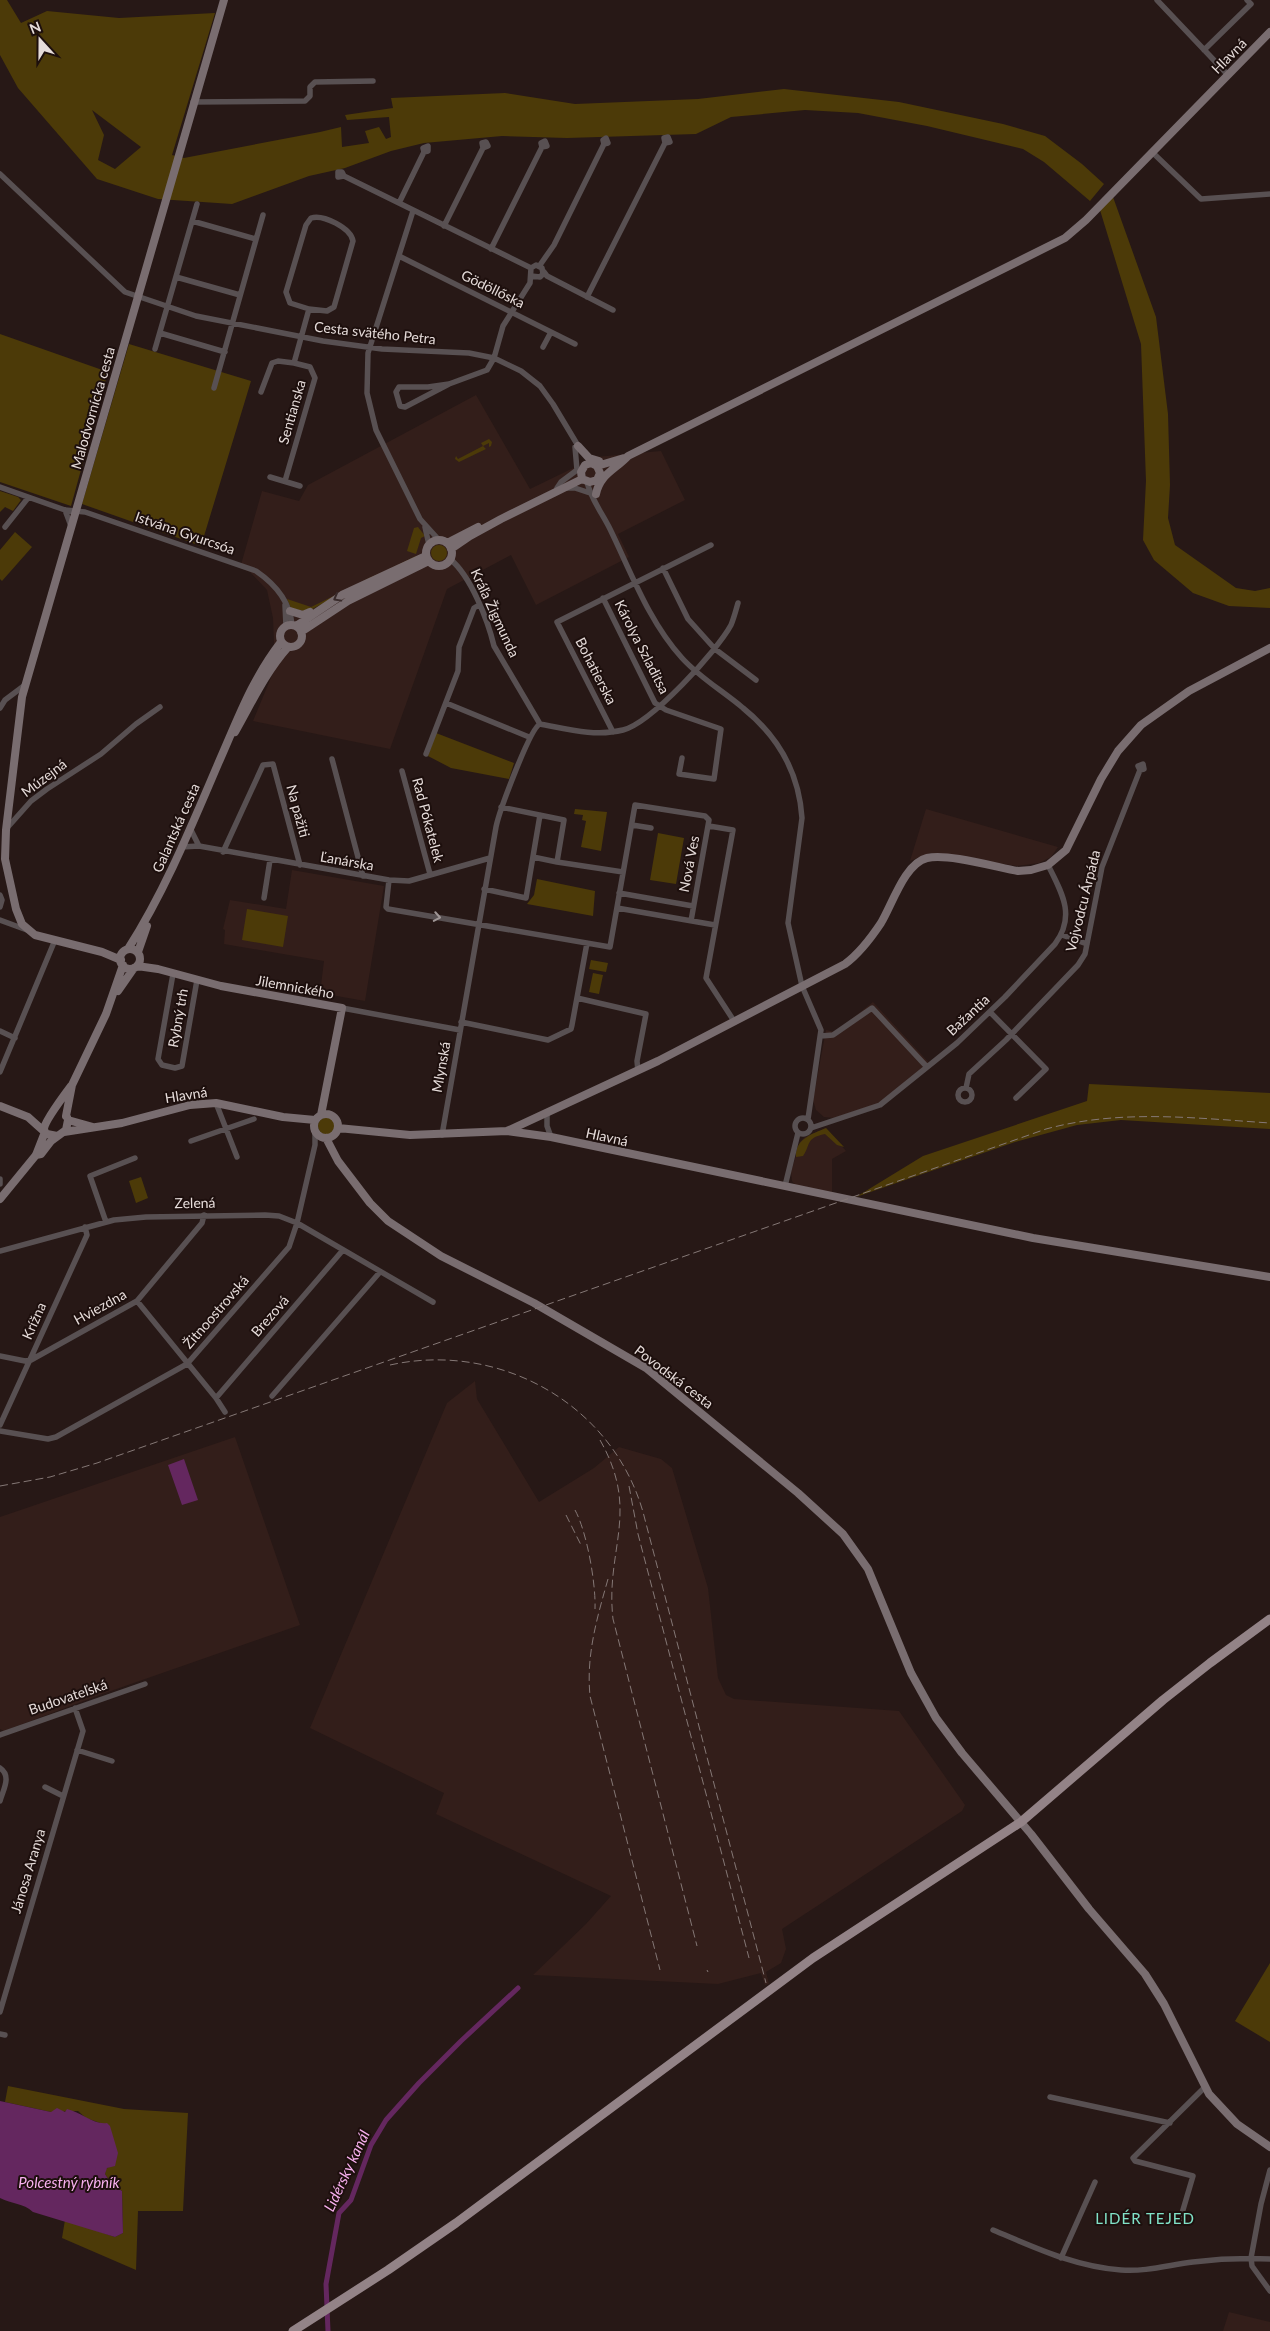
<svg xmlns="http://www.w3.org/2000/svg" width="1270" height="2331" font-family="Lato,sans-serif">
<rect width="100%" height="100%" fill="#271816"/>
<path fill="#331e1a" d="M476,395L530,489L596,457L661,451L685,500L618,534L629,557L536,605L511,555L447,589L390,749L253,721L275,668L273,618L267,590L250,572L240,568L262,491L299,501L308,485Z
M926,809L1058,847L1051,857L1039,863L1017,866L930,853L910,861Z
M292,870L384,886L365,1001L320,993L324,961L224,944L225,930L223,929L230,900L286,909Z
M873,1002L932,1066L889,1100L834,1118L824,1117L816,1110L813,1100L826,1030L835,1032Z
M826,1128L846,1151L832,1159V1192L795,1185L792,1181L791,1172L800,1142L805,1137Z
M475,1381L477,1399L539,1502L594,1468L619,1447L661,1459L672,1468L708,1588L718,1678L726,1695L734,1699L899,1711L965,1805L962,1811L782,1929L786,1949L781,1963L766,1972L769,1984L765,1985L761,1973L718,1984L533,1975L586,1924L611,1896L436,1814L444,1793L310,1728L447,1403Z
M235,1437L300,1625L105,1693L4,1731L0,1729V1517Z
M1229,2312L1270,2322V2331H1223Z"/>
<path fill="#4c3a08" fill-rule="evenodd" d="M0,0H7L21,23L47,11L119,18L215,13L172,155L184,158L320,132L341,127L342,147L369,143L365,131L379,127L386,139L391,137L389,117L347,120L345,115L393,108L391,98L505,93L575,104L698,99L784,89L899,102L1003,124L1045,136L1082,164L1104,184L1090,201L1044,162L1023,149L927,126L858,113L805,110L731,117L696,134L567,138L502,136L424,143L391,151L345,168L309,176L232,204L158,199L97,179L18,88L0,55ZM92,110L141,147L115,169L98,160L104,135Z
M1113,197L1156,317L1168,414L1170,485L1168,518L1175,545L1236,588L1255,591L1270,588V608L1229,606L1193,593L1154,560L1143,540L1146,481L1141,344L1100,210Z
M0,334L108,372L71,506L0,482Z
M129,344L251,381L201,546L82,504Z
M489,439L492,442L491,446L489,447V443L483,446L486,449L459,462L455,459L456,456L458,459L483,446L481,443Z
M0,491L18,497L21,500L13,511L5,507L0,512Z
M418,527L425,536L421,538L416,554L407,551L414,528Z
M15,532L32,547L2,581L0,579V550Z
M431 553a8 8 0 1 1 16 0a8 8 0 1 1-16 0Z
M416,556L417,557L369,578L307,612L291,608L287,599L311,607Z
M436,733L514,763L509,779L451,768L428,756Z
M575,809L607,812L601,851L581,847L586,821L582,820L583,815L574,814Z
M658,833L684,838L676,884L650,880Z
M537,879L595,891L593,916L527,904L534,895Z
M247,909L288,916L283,947L242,940Z
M591,960L608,963L606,972L589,969Z
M593,973L603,975L599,994L589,992Z
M1089,1084L1270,1093V1129L1121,1120L1077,1125L1015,1142L856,1197L923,1156L1087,1101Z
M318 1126a9 9 0 1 1 18 0a9 9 0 1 1-18 0Z
M826,1128L844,1147L837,1145L825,1134C805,1138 811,1145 803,1156L796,1157C795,1139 812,1134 826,1128Z
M141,1177L148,1198L136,1203L129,1181Z
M1270,1963V2042L1235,2021Z
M8,2086L124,2109L188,2113L183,2211H138L136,2270L62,2238L65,2220L115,2237L123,2233L122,2191L112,2185L105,2174L106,2169L110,2166L103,2124L86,2118L78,2111L51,2112L5,2102Z"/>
<path fill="#64275f" d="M184,1459L198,1500L182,1505L168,1465Z
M0,2101L51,2112L57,2108L65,2112L67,2109C81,2112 94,2125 107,2123L110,2126L118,2153L115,2166L107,2168L105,2174L112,2185L122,2191L123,2233L115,2237L33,2212C23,2203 12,2204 0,2198Z"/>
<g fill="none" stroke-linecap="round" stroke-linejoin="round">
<path stroke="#64275f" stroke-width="5" d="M328,2331L326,2284L339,2213L351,2200L371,2145L386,2120L419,2083L461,2041L518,1988"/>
<path stroke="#585052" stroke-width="5.5" d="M1157,0L1228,75
M1204,50L1251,4L1247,0
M193,102L305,101L310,96V87L315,82L373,81
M1152,152L1201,199L1270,194
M0,174L125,292L196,316L323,341L382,349L469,353L494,358L521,371L540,386L553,404L580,449
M344,176L338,177V172H342L344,176L531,268
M399,203L424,152L423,148L428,146V151L424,152
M413,211L368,353L367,393L376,430L420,519L439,540
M192,221L256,239
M444,226L483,148L488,146L486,142L482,143L483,148
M491,249L542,147L547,146L545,141L541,143L542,147
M399,256L575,344
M540,265L554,245L604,144L608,143L606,138L603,140L604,144
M544,272L547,276L613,310
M176,277L240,295
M587,297L665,143L664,138L668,137L670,142L665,143
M160,333L225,352
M543,347L551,332
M155,349L197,204
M449,384L405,407L400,406L396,392L399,387H428L449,384L487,370L494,358L503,326L530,283L531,268L536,265L542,268L543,274L540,277L531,276
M214,388L263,215
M261,392L272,363L278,361L294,363L309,309L290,303L286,292L306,225L311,218C323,214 351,228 353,241L334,307L327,311L309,309
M270,477L300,486
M285,481L315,378L310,367L294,363
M587,482C591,499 602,513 610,529C631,572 649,622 682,658C700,678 723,691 743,708C779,737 799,772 802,818L788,923L802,986L821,1030L808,1119
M0,487L65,510L85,512L256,571C275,584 290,602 292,625
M557,488L561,482L577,470L575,447
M566,488H575L590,493
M65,510L71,526
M5,527L28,498
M425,527L429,545
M450,559C471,576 488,621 494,646L540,724
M663,568L688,619L715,649L756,680
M603,598L655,703L666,710L721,729L714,779L679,774L682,758
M285,605L286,626
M446,703L529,737
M0,708L5,700L25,685
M540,724C567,729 595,737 623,730C651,723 717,651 731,625C734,618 736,610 738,603
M613,732L557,622L711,545
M426,754L458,671L459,647L474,608L479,605
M332,759L363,876
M402,771L430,874
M501,807L564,820L557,862L623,872
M632,825L651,828
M709,826L733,830L706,978L734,1021
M7,828L31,801L47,789L101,754L136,724L160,707
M190,828L199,846
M181,847L199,846L389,880L409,881L490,858
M223,852L263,765L273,764L300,865
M533,857L557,862
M389,880L386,907L388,909L610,947L635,805L705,816L709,820L691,921
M484,889L526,898L540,815
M619,893L693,906
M0,895L2,900L0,907
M264,898L270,860
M617,908L715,925
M0,920L27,930
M1062,935L1087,944
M173,974L158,1059L162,1065L175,1068L182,1066L197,980
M577,998L646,1014L637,1061L638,1071
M342,1008L460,1030
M990,1012L1046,1069L1016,1098
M461,1022L548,1040L571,1029L572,1025L587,943
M0,1031L15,1038
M821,1036L833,1035L872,1008L927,1067
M0,1072L55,940
M966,1088L969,1074L1006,1040L1078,965L1085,954L1102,867L1140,770L1138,766L1143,764L1144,769L1140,770
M958 1095a7 7 0 1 1 14 0a7 7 0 1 1-14 0Z
M216,1103L237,1157
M547,1112V1126L551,1137
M795 1126a8 8 0 1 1 16 0a8 8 0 1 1-16 0Z
M811,1128L880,1105L957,1043L1005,997L1055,944C1076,916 1062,893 1048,865
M442,1135L496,827C499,812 530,728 540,724
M191,1141L254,1119
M0,1179V1184
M785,1186L798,1133
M106,1222L90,1176L135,1158
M0,1251L114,1220L146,1217L265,1215L279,1216L297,1223L433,1302
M137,1301L216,1398L225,1412
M0,1356L25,1361L31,1360L137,1301L202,1223L204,1215
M272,1396L380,1272
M216,1398L343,1250
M0,1425L87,1235L85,1227
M0,1431L48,1439L56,1437L187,1364L289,1247L297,1223L315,1145V1132
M0,1735L145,1684
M77,1750L112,1761
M0,1768C12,1776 3,1790 0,1801
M45,1787L63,1796
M0,2012L83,1731L75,1708
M0,2034L5,2035
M1050,2097L1170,2123
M1270,2170L1261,2204L1251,2258L1252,2266L1270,2291
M1180,2220L1193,2176L1135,2161L1133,2158L1205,2087
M993,2230C1034,2247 1075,2267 1121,2270C1145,2272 1169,2265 1193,2262C1218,2259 1245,2258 1270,2259
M1061,2258L1095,2182"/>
<path stroke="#796d70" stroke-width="8" d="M578,446L589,458L599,461
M597,466L600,473L597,480L590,482L582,479L581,472L585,465L591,463L597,466L624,458
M596,494C600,474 615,470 628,456L1065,238L1086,220L1270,32
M426 553a13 13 0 1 1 26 0a13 13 0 1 1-26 0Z
M447,543L478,527
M451,549L470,536L501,519L582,479
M290,611L303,615L310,612
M280 636a11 11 0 1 1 22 0a11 11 0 1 1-22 0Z
M296,626L342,595L426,556
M301,632L348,601L429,561
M235,732C252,702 265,673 288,647
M128,949C165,891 191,827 218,764C238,719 251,681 281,642
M120 959a10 10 0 1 1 20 0a10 10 0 1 1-20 0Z
M138,952L147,926
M121,960L102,952L35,935L22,924L16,909L5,859L6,830L22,697L224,0
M137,966L158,969L221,986L342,1008L321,1115
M118,991L134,968
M0,1106L28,1117L47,1134L57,1136
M314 1126a12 12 0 1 1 24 0a12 12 0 1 1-24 0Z
M66,1116L72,1085L106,1014L123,965
M67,1117L68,1120L93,1127
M338,1128L410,1135L507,1131L551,1137L1033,1238L1270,1277
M44,1129C44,1122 65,1094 71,1086
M507,1131L658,1061L845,964C860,953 871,938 881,923C892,905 905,863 927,858C947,853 996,867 1018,871L1031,870L1048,865L1066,850L1101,779L1118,751L1141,725L1189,691L1270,648
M64,1132L122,1123L190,1105L216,1103L283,1117L315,1120
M326,1138L338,1161L370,1203L388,1221L441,1256L534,1303L646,1368L798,1493L843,1534L868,1569L911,1673L936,1718L962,1753L1031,1834L1089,1909L1145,1974L1164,2004L1209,2094L1237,2124L1270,2147
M36,1155L41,1154L51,1141L66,1130L68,1120
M0,1199L36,1155L45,1132"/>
<path stroke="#938387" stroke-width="9" d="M293,2331L388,2270L456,2223L813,1958L1021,1822L1163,1700L1210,1663L1270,1619"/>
<path stroke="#857876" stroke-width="1" stroke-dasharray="8 4" stroke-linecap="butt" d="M390,1365C498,1341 612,1403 643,1512L766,1983
M600,1440C641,1512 605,1549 613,1619L697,1946
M0,1486L50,1477L97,1463L1046,1129C1120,1109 1194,1118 1270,1123
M629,1486L638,1534L749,1958
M575,1510C587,1532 596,1584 595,1609
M566,1515L582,1547
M608,1579C597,1618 586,1655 590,1696L660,1970
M707,1970L708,1972"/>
</g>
<defs><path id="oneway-chevron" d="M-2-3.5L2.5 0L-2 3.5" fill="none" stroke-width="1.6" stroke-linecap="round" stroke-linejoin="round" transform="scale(1.25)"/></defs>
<use stroke="#392b2b" href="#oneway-chevron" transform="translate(337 598) rotate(151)"/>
<use stroke="#9f9696" href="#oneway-chevron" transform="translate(437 917) rotate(10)"/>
<g text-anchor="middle" stroke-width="4" stroke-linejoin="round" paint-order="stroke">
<g font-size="14" fill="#e6dcda" stroke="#1d0f0d">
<text transform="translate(1229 56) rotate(-45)" y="5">Hlavná</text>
<text transform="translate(493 289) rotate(26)" y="5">Gödöllőska</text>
<text transform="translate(375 333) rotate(6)" y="5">Cesta svätého Petra</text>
<text transform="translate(93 408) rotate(-74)" y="5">Malodvornícka cesta</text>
<text transform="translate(292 412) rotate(-74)" y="5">Sentianska</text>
<text transform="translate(185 533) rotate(19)" y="5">Istvána Gyurcsóa</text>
<text transform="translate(495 613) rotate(65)" y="5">Kráľa Žigmunda</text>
<text transform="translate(642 647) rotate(63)" y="5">Károlya Szladitsa</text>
<text transform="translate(596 671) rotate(63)" y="5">Bohatierska</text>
<text transform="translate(44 778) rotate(-37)" y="5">Múzejná</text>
<text transform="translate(298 811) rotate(75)" y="5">Na pažiti</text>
<text transform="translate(428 820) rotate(75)" y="5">Rad Pókatelek</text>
<text transform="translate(176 828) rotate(-66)" y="5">Galantská cesta</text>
<text transform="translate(347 861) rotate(10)" y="5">Ľanárska</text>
<text transform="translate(689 864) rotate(-79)" y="5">Nová Ves</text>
<text transform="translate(1083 901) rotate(-76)" y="5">Vojvodcu Árpáda</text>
<text transform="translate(295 987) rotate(10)" y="5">Jilemnického</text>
<text transform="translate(968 1015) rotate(-43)" y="5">Bažantia</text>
<text transform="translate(178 1018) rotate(-80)" y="5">Rybný trh</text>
<text transform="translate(441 1067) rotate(-80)" y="5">Mlynská</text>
<text transform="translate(186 1095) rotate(-9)" y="5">Hlavná</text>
<text transform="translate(607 1137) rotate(12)" y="5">Hlavná</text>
<text transform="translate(195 1203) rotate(-1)" y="5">Zelená</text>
<text transform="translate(100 1307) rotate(-29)" y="5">Hviezdna</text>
<text transform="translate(216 1312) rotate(-49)" y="5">Žitnoostrovská</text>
<text transform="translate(270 1316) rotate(-49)" y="5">Brezová</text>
<text transform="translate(34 1321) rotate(-66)" y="5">Krížna</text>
<text transform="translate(674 1377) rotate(37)" y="5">Povodská cesta</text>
<text transform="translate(68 1697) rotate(-19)" y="5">Budovateľská</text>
<text transform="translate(28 1871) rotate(-73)" y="5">Jánosa Aranya</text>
</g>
<g font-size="15" font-style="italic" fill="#f9b1f0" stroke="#1d0f0d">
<text transform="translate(347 2171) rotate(-65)" y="5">Lidérsky kanál</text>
<text x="69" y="2188">Polcestný rybník</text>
</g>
<g font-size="15" letter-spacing="1" fill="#81e2c8" stroke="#1d0f0d">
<text x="1145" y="2224">LIDÉR TEJED</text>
</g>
</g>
<g transform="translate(40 40) rotate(339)" stroke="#1d0f0d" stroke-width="4" paint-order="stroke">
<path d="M0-4L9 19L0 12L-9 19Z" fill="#e6dcda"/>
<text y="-8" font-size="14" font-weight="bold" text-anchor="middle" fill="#e6dcda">N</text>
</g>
</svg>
